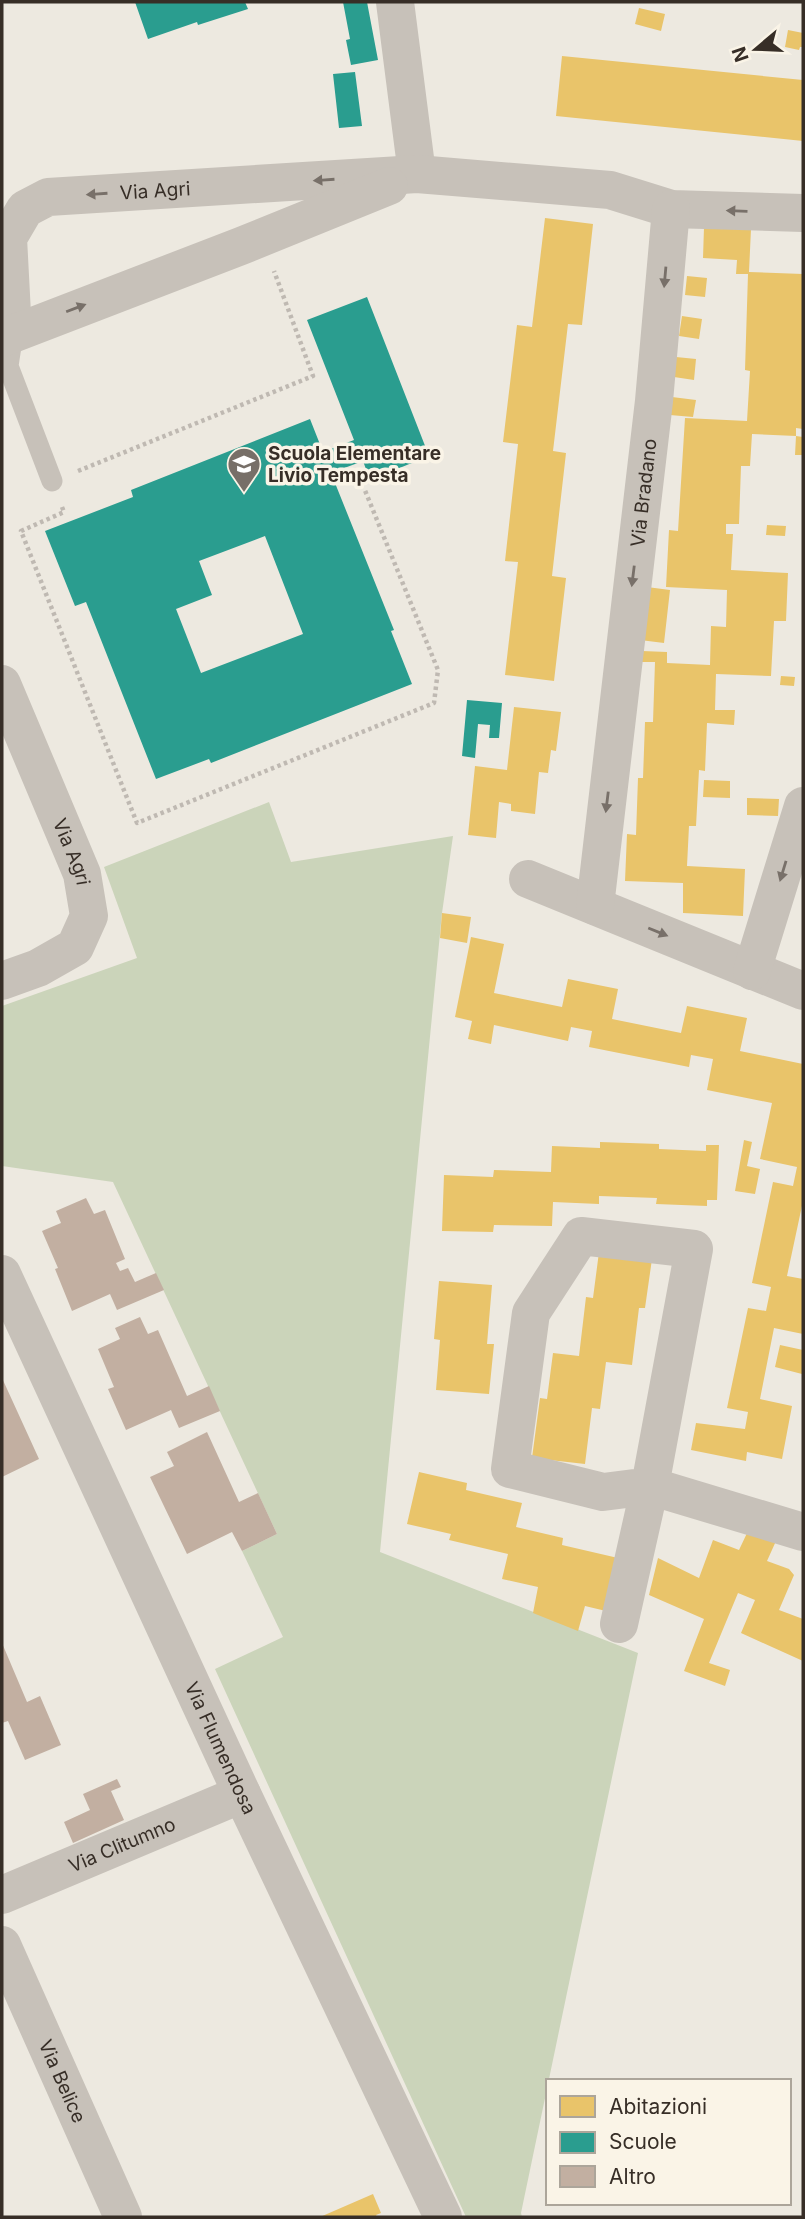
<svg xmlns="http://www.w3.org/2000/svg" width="805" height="2219" font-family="Inter,sans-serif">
<rect width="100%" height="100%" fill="#ede9e0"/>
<path fill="#cbd4ba" d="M269,802L291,862L453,836L442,913L380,1552L638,1653L521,2213L522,2217H466L215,1669L283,1637L242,1551L277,1534L113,1182L2,1166V1006L137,958L104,867Z"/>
<path fill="#e9c46a" d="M639,8L665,14L661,31L635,24Z
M788,30L803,33V47H800L799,50L785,47Z
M562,56L803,80V141L556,116Z
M545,218L593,224L582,325L568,324L553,451L566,453L552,576L566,578L554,681L505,675L518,562L505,561L518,444L503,442L517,325L532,327Z
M704,227L751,229L749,272L803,274V429L796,428V436L752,434L750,466H741L739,524H726V534H733L731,570L788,573L786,621H774L771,676L716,674L715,710H735L734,725L707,723L705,771L699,770L696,826H689L687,866L745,869L743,916L683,913V883L625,881L627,834L636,835L638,778H643L645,722H653L655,662H642V651L667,652V663L710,665L711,626L726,627L727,590L666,587L669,530L678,531L685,418L747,421L750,371L745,370L748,274H736L737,260L703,258Z
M687,276L707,278L705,297L685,295Z
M682,316L702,319L699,339L679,336Z
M676,357L696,359L694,380L674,377Z
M672,397L696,400L693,417L670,415Z
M796,436L803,437V455H795Z
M767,525L786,526L785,536L766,535Z
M647,587L670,590L664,643L640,640Z
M781,676L795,677L794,686L780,685Z
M514,707L561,712L556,751L551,750L548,773L539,772L535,814L511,811V804L499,802L496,838L468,835L475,766L507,770Z
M704,780L730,781V798L703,797Z
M747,798L779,799L778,816L747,815Z
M442,913L471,917L467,943L440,938Z
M471,937L504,944L494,993L562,1007L568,979L618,989L612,1019L681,1033L687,1006L747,1018L740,1051L803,1064V1201L787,1276L803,1279V1334L774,1328L760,1399L792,1406L782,1459L747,1452L746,1461L691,1450L696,1423L745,1429L748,1412L727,1408L748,1308L766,1311L771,1287L752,1283L773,1182L793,1186L797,1167L760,1159L772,1103L707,1090L713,1059L691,1055L689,1067L589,1047L592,1031L571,1027L568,1041L494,1025L491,1044L468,1039L472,1021L455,1017Z
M744,1140L752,1142L747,1166L760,1169L755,1194L735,1191Z
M600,1142L659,1144V1149L706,1151V1145H719L717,1200H707V1206L656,1204L657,1198L599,1196V1204L553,1202L552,1226L494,1225L493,1232L442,1231L444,1175L493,1177L494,1170L551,1172L552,1146L600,1148Z
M599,1252L652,1259L645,1308H639L632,1365L606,1362L600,1409L592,1408L585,1464L532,1458L540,1398L547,1399L553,1353L579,1356L586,1297L593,1298Z
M439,1281L492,1285L487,1344H494L489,1394L436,1390L440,1340L434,1339Z
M780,1345L803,1350L802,1374L775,1367Z
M419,1472L467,1483L466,1490L522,1503L516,1527L563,1538L562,1545L618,1558L606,1611L585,1606L578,1631L533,1613L538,1587L502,1579L508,1554L449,1540L451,1534L407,1524Z
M748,1531L776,1541L767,1561L789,1569L794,1575L779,1610L803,1619V1661L741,1633L755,1600L738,1593L709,1663L730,1670L725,1686L684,1671L704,1619L649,1595L658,1558L699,1578L713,1540L739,1550Z
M373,2194L381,2213L376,2215L377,2217H320Z"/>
<path fill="#2a9d8f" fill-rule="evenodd" d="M135,2H245L248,9L198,25L197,22L148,39Z
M343,2H367L378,60L351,65L346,40L350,39Z
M355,72L362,126L339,128L333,74Z
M367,297L429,456L370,480L363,461L331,473L394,630L391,631L412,684L211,763L209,759L156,779L86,602L75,606L45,531L133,497L131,490L310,419L323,452L354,440L307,320ZM265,536L303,634L201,673L176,609L212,595L199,561Z
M467,700L502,703L499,738H489L490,725L478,724L475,758L462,756Z"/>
<path fill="#c2afa1" d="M86,1198L94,1214L105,1210L125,1259L116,1263L120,1271L128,1268L135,1282L156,1273L164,1290L117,1310L110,1294L72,1311L55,1269L58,1268L42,1231L61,1223L56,1211Z
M140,1317L148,1334L158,1330L187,1396L209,1386L220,1411L179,1428L171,1410L126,1430L108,1389L114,1387L98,1349L120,1339L115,1328Z
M2,1378L39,1459L2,1477Z
M207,1432L239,1502L258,1493L277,1534L242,1551L232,1532L187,1554L150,1477L174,1466L167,1452Z
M2,1643L27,1702L40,1696L61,1745L25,1760L8,1721L2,1723Z
M117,1779L121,1787L111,1791L124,1820L73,1843L64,1822L90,1810L83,1794Z"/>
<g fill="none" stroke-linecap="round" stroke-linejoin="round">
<path stroke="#bfb9b2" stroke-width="4.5" stroke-dasharray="3.5 3.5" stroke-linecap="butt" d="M78,471L313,376L274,271
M62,507L64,512L21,531L137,823L434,703L438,670L364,488"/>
<path stroke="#c7c1b9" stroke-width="21" d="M13,333L8,366L52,481"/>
<g stroke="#c7c1b9" stroke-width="38">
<path d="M395,2L417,174"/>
<path id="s1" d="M13,333L8,238L25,209L48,197L417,174L610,190L671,209L803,213"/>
<path d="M2,338L241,246L389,186"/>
<path id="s2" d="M2,684L82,874L89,916L75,947L38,968L2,981"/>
<path d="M528,879L803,991"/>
<path id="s3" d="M595,906L654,401L671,209"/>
<path d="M752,971L803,806"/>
<path id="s4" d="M2,1274L242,1794L443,2217"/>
<path d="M619,1624L650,1486L694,1249L581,1236L531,1313L510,1469L603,1492L650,1486L803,1532"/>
<path id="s5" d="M2,1895L242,1794"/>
<path id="s6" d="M2,1945L123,2217"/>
</g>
</g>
<defs><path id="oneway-solid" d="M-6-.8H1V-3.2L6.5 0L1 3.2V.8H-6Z" transform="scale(1.75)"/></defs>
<g fill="#787069">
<use href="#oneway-solid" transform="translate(324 180) rotate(176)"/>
<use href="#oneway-solid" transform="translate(97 194) rotate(176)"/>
<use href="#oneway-solid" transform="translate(737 211) rotate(-178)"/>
<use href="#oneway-solid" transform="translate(665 277) rotate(95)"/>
<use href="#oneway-solid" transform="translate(76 308) rotate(-21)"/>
<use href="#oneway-solid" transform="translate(633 576) rotate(97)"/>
<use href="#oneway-solid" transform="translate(607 802) rotate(97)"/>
<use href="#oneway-solid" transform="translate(783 871) rotate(107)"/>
<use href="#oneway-solid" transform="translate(658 932) rotate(22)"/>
</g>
<defs>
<symbol id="school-pin" viewBox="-11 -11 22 30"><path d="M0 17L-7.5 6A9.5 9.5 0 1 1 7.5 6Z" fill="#776f68" stroke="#faf4e7"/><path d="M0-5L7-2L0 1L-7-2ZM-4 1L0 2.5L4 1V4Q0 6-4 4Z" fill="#fff"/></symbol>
</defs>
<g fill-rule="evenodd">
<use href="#school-pin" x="225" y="445" width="38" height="52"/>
</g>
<g text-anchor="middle" stroke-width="7" stroke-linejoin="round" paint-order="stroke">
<g font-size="19" fill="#372e27" stroke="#faf4e7">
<text dy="7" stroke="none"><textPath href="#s1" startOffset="262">Via Agri</textPath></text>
<text dy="7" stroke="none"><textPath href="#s3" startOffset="416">Via Bradano</textPath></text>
<text dy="7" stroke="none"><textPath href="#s2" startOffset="182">Via Agri</textPath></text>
<text dy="7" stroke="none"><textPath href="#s4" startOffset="522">Via Flumendosa</textPath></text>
<text dy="7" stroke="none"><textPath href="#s5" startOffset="130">Via Clitumno</textPath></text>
<text dy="7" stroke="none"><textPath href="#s6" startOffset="149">Via Belice</textPath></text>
</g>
<g font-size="19" font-weight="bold" fill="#372e27" stroke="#faf4e7" text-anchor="start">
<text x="268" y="460">Scuola Elementare<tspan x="268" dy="22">Livio Tempesta</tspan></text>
</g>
</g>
<rect width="805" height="2219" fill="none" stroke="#372e27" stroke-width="7"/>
<rect x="546" y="2079" width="245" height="126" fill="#faf4e7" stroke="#aca59a" stroke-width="2"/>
<rect x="560" y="2096" width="35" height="21" fill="#e9c46a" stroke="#aca59a" stroke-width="2"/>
<text x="609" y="2114" font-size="21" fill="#372e27">Abitazioni</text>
<rect x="560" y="2132" width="35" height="21" fill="#2a9d8f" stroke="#aca59a" stroke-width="2"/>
<text x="609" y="2149" font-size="21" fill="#372e27">Scuole</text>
<rect x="560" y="2166" width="35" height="21" fill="#c2afa1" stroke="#aca59a" stroke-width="2"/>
<text x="609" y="2184" font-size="21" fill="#372e27">Altro</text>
<g transform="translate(756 49) rotate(251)" stroke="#faf4e7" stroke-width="5" paint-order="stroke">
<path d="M0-5L12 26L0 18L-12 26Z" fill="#372e27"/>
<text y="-10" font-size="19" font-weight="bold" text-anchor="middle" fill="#372e27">N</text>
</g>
</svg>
